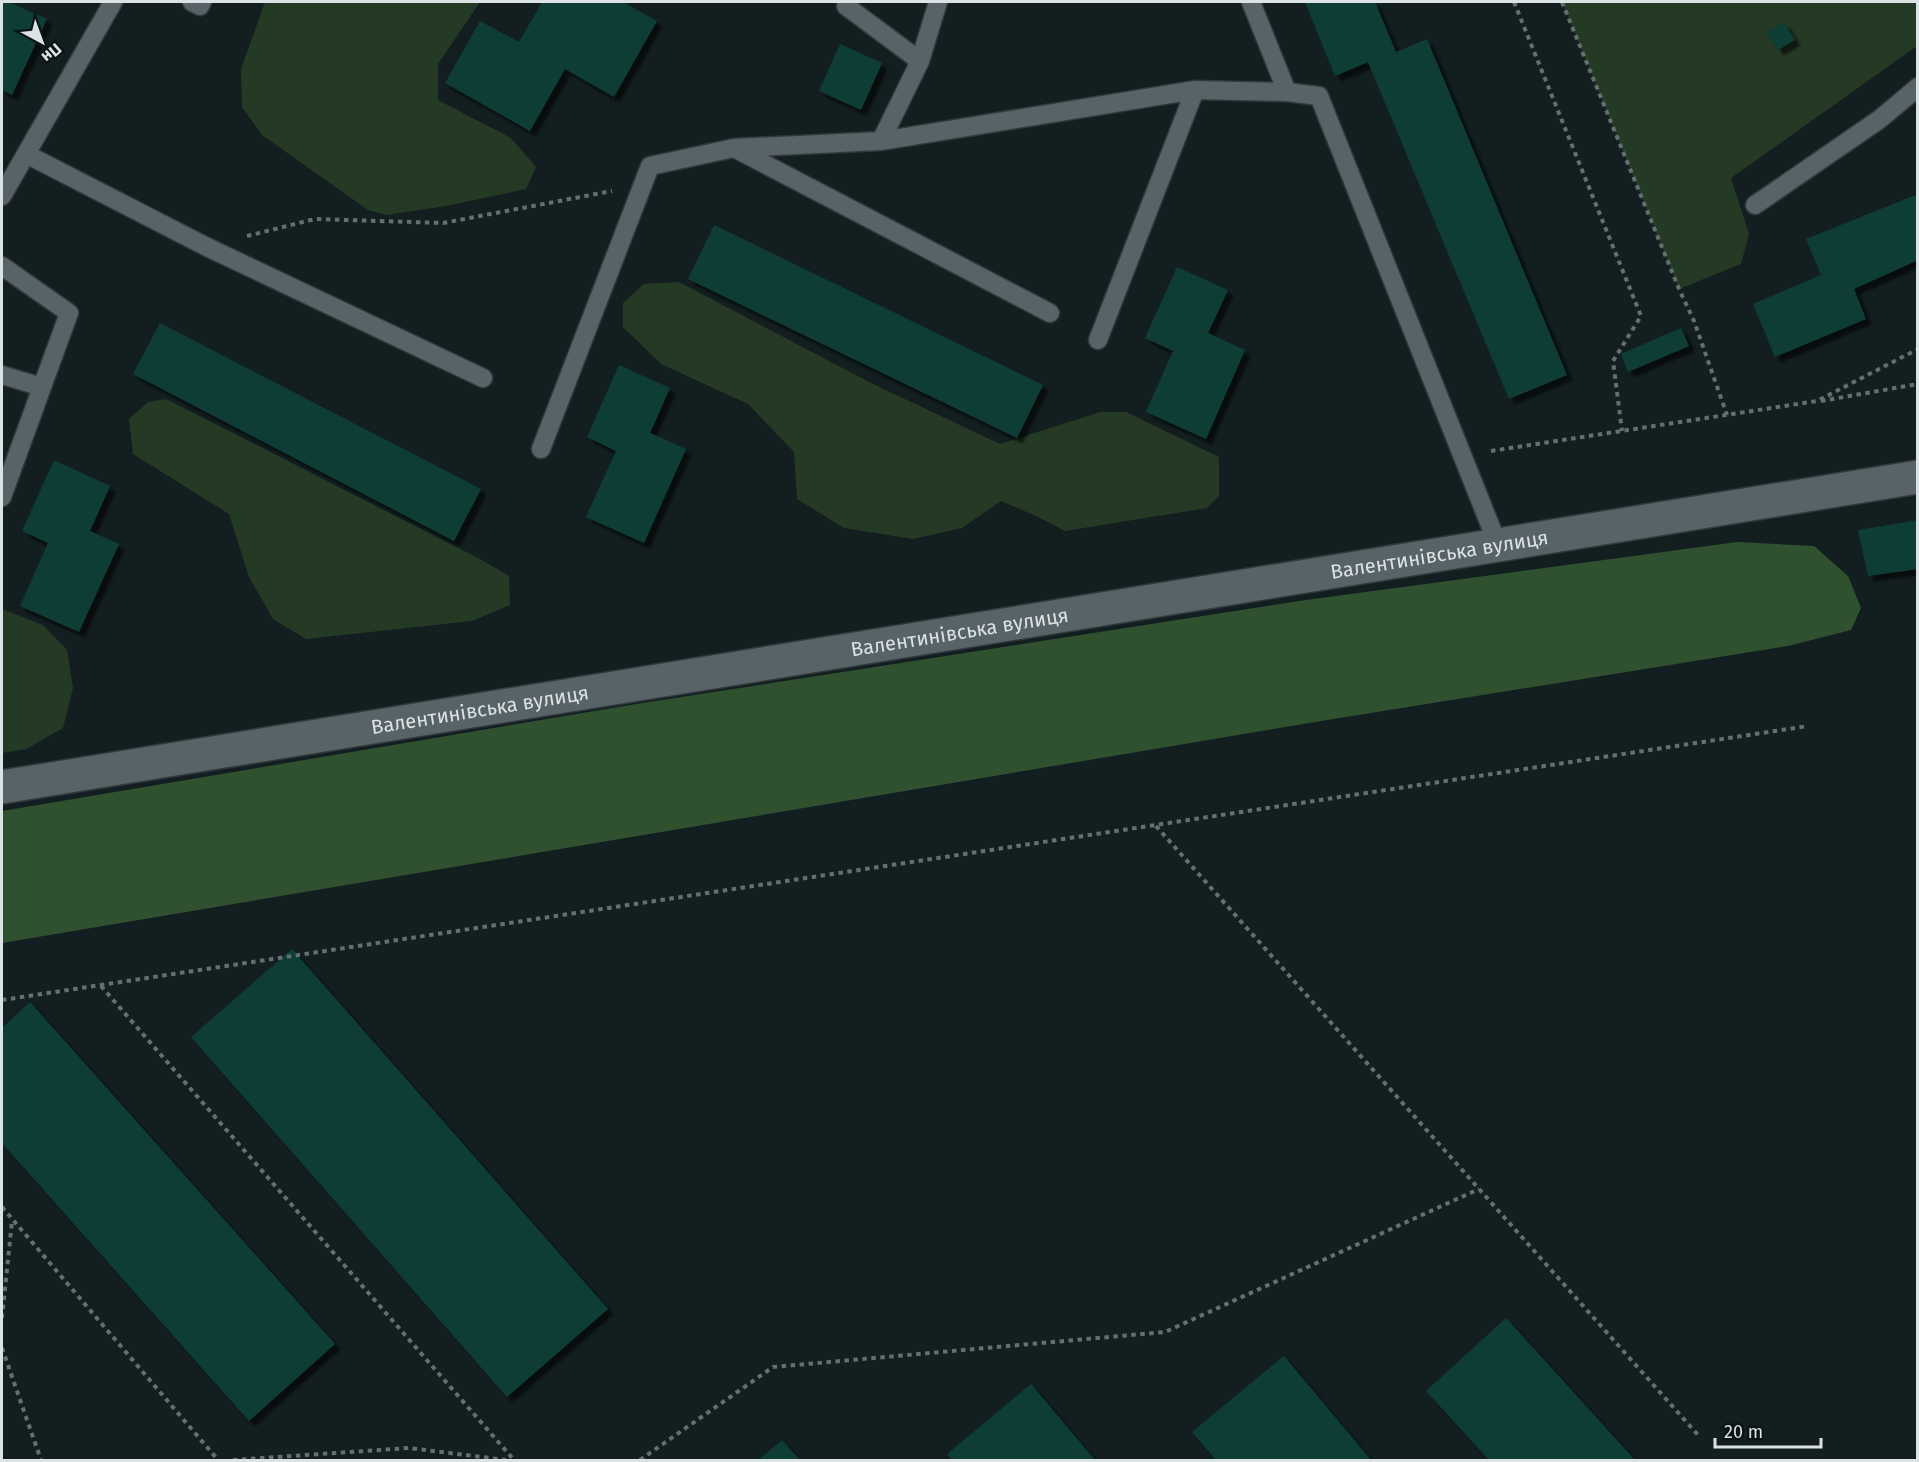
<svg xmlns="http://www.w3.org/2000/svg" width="1919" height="1462" font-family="'Fira Sans',sans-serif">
<defs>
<filter id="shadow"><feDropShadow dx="5.5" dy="5.5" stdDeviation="1.5" flood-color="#0009"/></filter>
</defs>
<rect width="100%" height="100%" fill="#131e20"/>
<path fill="#253a25" d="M265,2H480L438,64V100L511,138L536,167L526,189L446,206L386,215L368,210L262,135L242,107L241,69Z
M1562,2H1917V46L1731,178L1749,234L1741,264L1679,289Z
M679,282L871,383L1000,444L1100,412H1126L1219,457V496L1207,508L1065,531L1034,515L1001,501L962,528L913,539L844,528L797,499L794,452L748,404L661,364L623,327V303L644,284Z
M166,399L480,559L509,576L510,605L472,621L306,639L273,619L249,577L229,514L133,454L129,419L148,402Z
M2,609L43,625L67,650L73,688L63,728L26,749L2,753Z"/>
<path fill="#305130" d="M1737,542L1814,546L1848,576L1861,608L1851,630L1788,646L1321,721L2,943V811L630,705L1306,600Z"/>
<path fill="#0e3e36" filter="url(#shadow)" d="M2,2H8L47,19L12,95L2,90Z
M542,2H623L657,21L614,97L565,69L530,131L445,83L480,21L519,42Z
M1305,2H1375L1396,52L1427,39L1567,375L1509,399L1368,62L1335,76Z
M1784,22L1795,40L1778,50L1767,32Z
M840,44L882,63L861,110L819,91Z
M1918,194V260L1854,289L1866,319L1775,357L1753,304L1821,275L1806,239Z
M714,225L1043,385L1017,438L688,279Z
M1177,267L1228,290L1208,333L1245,350L1206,439L1146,412L1173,351L1145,338Z
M160,323L481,489L454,541L133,374Z
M1681,328L1689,346L1628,372L1621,354Z
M619,365L670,388L650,433L686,449L644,543L586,517L616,451L587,437Z
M54,460L110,486L90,531L119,544L79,632L20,606L48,543L22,531Z
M1918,520V569L1868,576L1858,530Z
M292,949L608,1309L507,1397L191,1037Z
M30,1002L335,1344L249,1421L2,1143V1028Z
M1506,1318L1635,1460H1489L1426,1391Z
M1284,1356L1371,1460H1216L1192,1432Z
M1031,1384L1095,1460H952L947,1454Z
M782,1440L800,1460H758Z"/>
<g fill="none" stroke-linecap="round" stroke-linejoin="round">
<defs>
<path id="lane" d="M192,2L200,6L202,2
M1251,2L1287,92L1319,96L1498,545
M846,6L920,61L881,141
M920,61L938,2
M736,149L1050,313
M26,154L205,246L483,378
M2,196L113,2
M1755,205L1880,119L1918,87
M2,266L69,313L42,387
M1098,340L1195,90L1287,92
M2,375L42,387L2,497
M541,449L650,166L734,148L881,141L1195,90"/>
<g id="secondary">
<path id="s1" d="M2,787L1918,477"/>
</g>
</defs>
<use href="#lane" stroke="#32383a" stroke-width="21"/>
<use href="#secondary" stroke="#32383a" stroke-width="36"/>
<path stroke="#656e70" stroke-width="4" stroke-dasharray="4.5 4.5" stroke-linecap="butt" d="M1514,2L1641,316L1613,361L1622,431
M1562,2L1679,289L1694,321L1727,415
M247,236L315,219L443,223L612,191
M1821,401L1918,384
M1491,451L1817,401L1918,349
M1156,826L1698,1435
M101,986L514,1460
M2,1000L1808,726
M2,1207L218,1460
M2,1318L12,1221
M2,1348L41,1460
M233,1460L409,1448L506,1460
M640,1460L773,1367L1165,1332L1479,1189"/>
<use href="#lane" stroke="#576366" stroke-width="18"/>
<use href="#secondary" stroke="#576366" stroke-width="33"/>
</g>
<g text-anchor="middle" stroke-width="6" stroke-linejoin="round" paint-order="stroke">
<g font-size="20" fill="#dce3e5" stroke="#0a1417">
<text dy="7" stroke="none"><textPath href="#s1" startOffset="1456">Валентинівська вулиця</textPath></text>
<text dy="7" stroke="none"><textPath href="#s1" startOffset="970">Валентинівська вулиця</textPath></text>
<text dy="7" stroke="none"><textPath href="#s1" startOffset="484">Валентинівська вулиця</textPath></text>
</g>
</g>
<rect width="1919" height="1462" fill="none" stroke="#dce3e5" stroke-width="6"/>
<g transform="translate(42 42) rotate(139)" stroke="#0a1417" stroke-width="4.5" paint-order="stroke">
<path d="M0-4.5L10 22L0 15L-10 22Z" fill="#dce3e5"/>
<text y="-9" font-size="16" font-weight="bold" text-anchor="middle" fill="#dce3e5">Пн</text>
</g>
<path d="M1715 1438v9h106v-9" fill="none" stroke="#dce3e5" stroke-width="3"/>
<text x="1724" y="1438" font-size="18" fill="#dce3e5" stroke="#0a1417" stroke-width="4.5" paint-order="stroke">20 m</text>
</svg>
